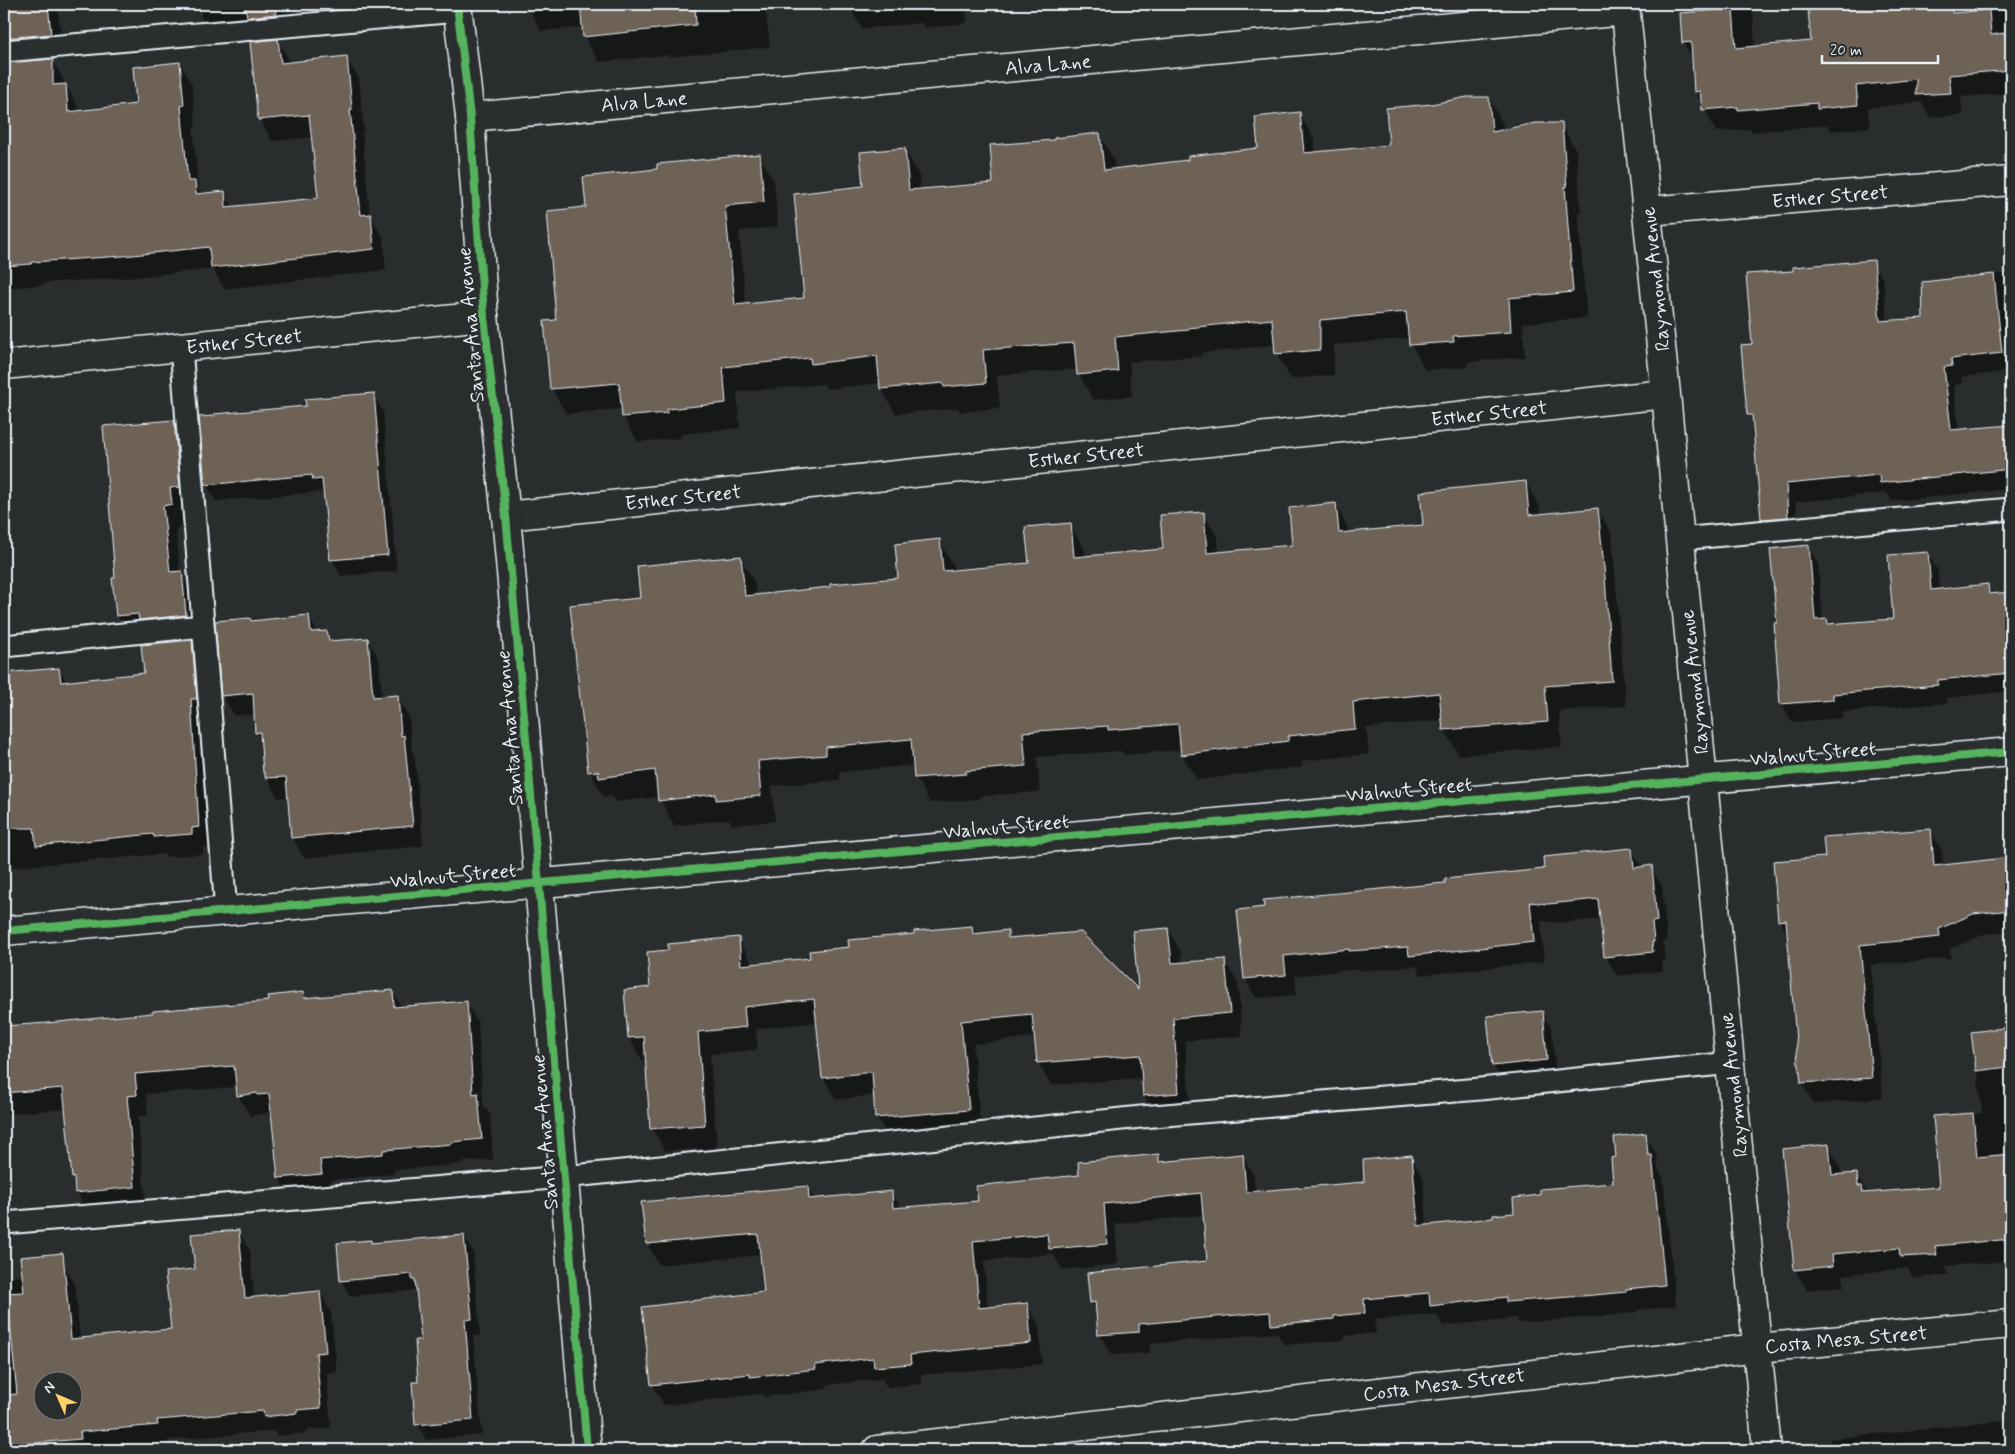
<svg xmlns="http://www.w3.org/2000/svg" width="2015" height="1454" font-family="Mynerve,sans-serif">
<rect width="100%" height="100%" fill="#2a2d2e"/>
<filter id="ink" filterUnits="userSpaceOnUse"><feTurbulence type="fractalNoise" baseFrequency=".02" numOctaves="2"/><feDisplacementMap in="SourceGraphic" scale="10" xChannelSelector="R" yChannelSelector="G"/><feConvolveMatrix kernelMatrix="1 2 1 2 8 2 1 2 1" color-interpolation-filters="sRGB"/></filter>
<g filter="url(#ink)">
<path fill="#0007" fill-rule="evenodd" d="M4,4H56L58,8L63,56L10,62L7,65L53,61L78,107V112L138,106L180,63L192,85L196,127H193L198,189L202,194L224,192L233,207L319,199L313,137L272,141L260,120L251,43L278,41L290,62L346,58L359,79L364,131H362L370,216L383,237L386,270L224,289L213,269L136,277L43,283V285L4,288Z
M200,4H363L364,15L215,43L202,21Z
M526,4H765L770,47L669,57L667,55L599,62L584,36V27L541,31Z
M848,4H966L967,23L925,28L922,23L862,29Z
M1693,4H1789L1753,7L1755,48L1812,43L1809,11L1879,4H2011V93L1961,97L1963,115L1930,117L1921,102L1868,108L1870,127L1831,131L1828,125L1752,132L1750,129L1716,132L1695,91L1693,60L1683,43L1694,14Z
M1489,98L1503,124L1504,131L1561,124L1576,150L1581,212H1578L1587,318L1523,323L1525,357L1467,362L1468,367L1425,370L1411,344L1410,338L1334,345V375L1291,379L1276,354L1275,345L1201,353L1202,356L1129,362L1132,396L1093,400L1079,374L1078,369L997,375L1000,408L960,412L958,408L896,414L881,389V383L826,389L824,384L737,392L740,428L681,434V438L638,442L623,417L622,409L566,414L552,389L558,321L587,208L659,170L759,156L774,181L778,227L739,231L746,305L805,299L865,187L904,149L919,175L920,190L995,184L1055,141L1099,134L1114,160L1115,170L1190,161L1260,149L1299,114L1314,139L1315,154L1390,147Z
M1873,262L1883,280L1888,322L1925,320L1923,283L2011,273V371L1961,377L1962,384L1954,385L1959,431L2011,426V489L1892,501L1887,493L1796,502L1797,534L1772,537L1762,519L1754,423L1749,415L1753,345L1794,272Z
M373,394L383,411L397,571L341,576L331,559L324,496L321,492L216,501L206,484L307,407Z
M174,421L187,444L192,509L183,510L184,527L176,528L180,572L194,595L198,638L153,642L150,637L131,639L117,616L114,580L117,579Z
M1526,482L1540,508L1541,515L1598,509L1612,535L1626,706L1559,711L1562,747L1459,755L1444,730L1443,720L1366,728L1369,754L1302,761V767L1197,780L1182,755V750L1124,755L1121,751L1037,757L1040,792L979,796L980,799L930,803L916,778L915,765L840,772V780L772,786L775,821L732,825L729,819L674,826L659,797L615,802L612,796L604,797L590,772L641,599L740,557L755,583L756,596L900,579L939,541L954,566V571L1030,564L1070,524L1085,550V557L1164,550L1203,513L1218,538L1219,553L1294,546L1336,504L1350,533L1424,526Z
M4,512L7,554H4Z
M1808,546L1818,564L1823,621L1826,620L1829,625L1895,620L1927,553L1938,571L1939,590L1987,585L1992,595L2011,593V691L1947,698L1948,703L1842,712L1843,718L1792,722L1781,704L1778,624Z
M308,616L318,633L327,632L332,642L367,639L379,659L382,698L397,696L409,717L412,750L415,757L423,846L304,858L292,837L289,797L278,798L264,772L261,741L257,732L255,714L234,716L223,696L252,622Z
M191,641L203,661L202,719L210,847L203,848V854L167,857L165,854L4,868V674L59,669L66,682L145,674Z
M1930,830L1942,851L1943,866L2004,859L2009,869L2011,868V931L1985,934L1950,949L1951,958L1871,965L1883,1098L1814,1104L1802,1083L1789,938L1779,921L1826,858Z
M1632,849L1642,868L1651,867L1662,886L1667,941H1663L1665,961H1662L1663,971L1617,976L1606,957L1602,919L1560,923L1541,921L1544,962L1421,975L1416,966L1361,971L1360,969L1295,976L1297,995L1256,998L1245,979L1238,911L1545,870Z
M972,927L976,935L1007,932L1012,939L1139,992L1168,929L1181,952L1182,964L1224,960L1238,983L1242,1036L1185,1041L1191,1115L1157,1118L1144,1096L1143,1078L1051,1085L1038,1063L1036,1037L973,1044L981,1132L890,1140L877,1118L875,1095L836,1100L823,1077L818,1022L756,1029L758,1050L710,1054L717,1148L665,1151L652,1129L647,1060H642L629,1038L669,951L738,939L751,961V965L811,959L850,948L916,935Z
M2010,978H2011V1261L1946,1266L1948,1275L1913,1278L1908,1268L1843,1275L1844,1286L1807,1290L1795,1270L1828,1146L1840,1166L1841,1175L1856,1174L1868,1194L1940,1188L1934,1117L1982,1113L1973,1033L2011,1029Z
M392,991L402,1008L466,1002L478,1023L483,1104L490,1115L493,1160L463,1162V1164L394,1170V1174L331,1180L333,1194L291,1198L279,1178L273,1115H270L268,1113L250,1116L238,1095L237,1087L146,1094L148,1115L138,1116L146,1207L88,1213L77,1193L76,1182L73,1177L66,1109L4,1114V1027L270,1002L303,994L306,999Z
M1542,1012L1552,1029L1556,1077L1503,1082L1493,1065Z
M1645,1135L1657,1155L1658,1169L1663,1177L1676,1306L1637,1310V1312L1606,1316L1519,1323L1516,1318L1443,1326L1436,1314L1375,1320L1376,1333L1345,1336V1340L1284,1345L1277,1333L1150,1344V1353L1111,1355L1100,1335L1098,1313L1091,1302L1208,1262L1204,1215L1115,1224L1118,1264L1062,1270L1053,1254L984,1261L988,1308L1027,1305L1039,1325L1042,1364L921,1375L922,1384L887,1387L882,1379L826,1385L827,1389L763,1397L762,1394L664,1405L652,1385L766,1293L761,1255L659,1265L647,1244L643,1203L807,1187L815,1200L892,1193L901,1208L979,1202L1158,1156L1162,1163L1242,1155L1254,1176L1255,1193L1366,1184L1411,1157L1423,1177L1427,1227L1494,1219L1615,1184L1618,1158Z
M238,1231L250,1251L254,1299L320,1292L331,1313L337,1372L327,1373L331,1428L308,1430V1433L277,1436L274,1431L168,1440V1445L106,1450H4V1277L23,1276L63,1264L75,1284L80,1339L172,1330L197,1270ZM42,1382H72V1412H42Z
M464,1236L473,1252L480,1335L473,1336L482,1435L426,1440L417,1424L423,1341L418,1290L350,1296L341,1280L370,1241L372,1244Z
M2011,1420V1450H1828L1830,1449V1439Z"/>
<path fill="#6d6254" stroke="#e8f1f8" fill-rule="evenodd" d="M4,4H48L51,34L4,38Z
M245,4H275L276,14L247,17Z
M580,4H695L696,25L583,37Z
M1867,4H1952V13L1989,10L1991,35L2011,32V70L1949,75L1951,93L1916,95V79L1856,86L1858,105L1817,109V103L1738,110V107L1702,110L1700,91L1694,92L1691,42L1682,43L1680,13L1733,9L1736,48L1811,41L1808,10Z
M278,39L281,63L347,56L352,110H350L361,215L371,214L374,249L211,268L209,247L123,256L32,262L31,264L4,266V63L53,59V85L66,84L68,112L136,104L133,67L180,62L184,105L181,106L188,181H195L196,194L225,191L226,207L318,198L309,115L258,120L250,42Z
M1467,97H1489L1492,132L1535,123H1562L1567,187H1565L1573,292L1509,298L1511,332L1453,336L1454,342L1409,345L1406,312L1320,320V350L1275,354L1272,319L1188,328V330L1115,337L1118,371L1077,375L1074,343L983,350L986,383L944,387L943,383L880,389L877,356L811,364L810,358L723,367L726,403L667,409V413L622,417L619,383L550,389L544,321L556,320L547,211L586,207L583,177L657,169V164L760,154L764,202L725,206L735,305L804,298L794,194L863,186L860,152L905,148L909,190L993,183L990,145L1054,140V138L1100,133L1104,170L1188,160V156L1258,148L1255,117L1300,112L1304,153L1389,145L1386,108L1432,104Z
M1874,260L1880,321L1923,318L1922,282L1994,274L2002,353L1951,359L1952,366L1944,367L1951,430L2011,425V469L1880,483L1879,475L1786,484L1788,517L1761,519L1752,415H1747L1741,345L1752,344L1746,274L1793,271V267Z
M374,393L388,555L330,560L322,479L313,480L312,475L205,485L199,417L214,416V414L306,406L305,399Z
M174,420L180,487L170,488L172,504L163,506L170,572L182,571L186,615L139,620L138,614L116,616L112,578H115L103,426Z
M1526,481L1529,515L1598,508L1605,577L1612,681L1545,686L1548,722L1443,730L1439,693L1353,702L1355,729L1288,736V741L1181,755L1178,724L1108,730V726L1023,732L1026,766L966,771V774L914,778L911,739L826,747V755L758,761L761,796L716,800V794L658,801L655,770L599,778L598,771L588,772L570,605L640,598L637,566L741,556L745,596L830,587V584L898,578L895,544L940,539L943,571L1029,563L1025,527L1071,523L1074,557L1163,549L1160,515L1204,512L1207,553L1292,545L1289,508L1336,503L1339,533L1423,525L1420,492Z
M1809,545L1815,620L1827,619L1828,624L1893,619L1888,555L1928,552L1931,590L1988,584L1989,594L2011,592V673L1938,680V685L1833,694V700L1780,704L1774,623H1777L1770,549Z
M309,615L311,632L327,631L329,641L368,638L373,697L398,695L401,736L404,735L413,826L291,838L286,777L265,778V773H263L260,732L255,733L253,693L221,696L215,621L250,618L251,621Z
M192,640L197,699H191L199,827L192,828V834L154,837L153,834L36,846L34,828H4V673L59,668L61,682L144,673L141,645Z
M1931,829L1934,866L2005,858L2006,868L2011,867V910L1973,914L1939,929L1940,937L1860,945L1872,1078L1801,1083L1799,1064H1798L1786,920L1778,921L1773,861L1825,857L1823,837Z
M1632,848L1634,868L1652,865L1657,921L1652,922L1654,942H1652L1653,952L1604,957L1598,899L1548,904L1530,902L1534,942L1409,956L1408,947L1349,951V949L1284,956L1286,975L1244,979L1237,910L1264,907L1263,900L1445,883V879L1544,869L1543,857Z
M972,926L973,934L1008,930V938L1081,932L1138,989L1133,931L1168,928L1172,963L1225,959L1230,1013L1173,1018L1179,1093L1143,1096L1140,1055L1037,1063L1032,1014L961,1021L969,1110L875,1118L872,1072L822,1078L814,999L744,1007L746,1027L698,1032L705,1125L650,1129L644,1037L628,1038L624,990L650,987L647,952L668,950V944L739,937L741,965L810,958L809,951L849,947L848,940L914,934V931Z
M393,990L394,1007L467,1001L473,1094L478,1093L482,1139L452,1142V1144L383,1150V1154L320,1160L322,1174L278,1178L269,1094L257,1095V1093L237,1096L234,1066L135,1074L137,1095L127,1096L135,1187L75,1193L74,1177L72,1178L63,1088L4,1093V1026L47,1023L153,1013V1011L269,1001L268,996L303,992L304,998Z
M1543,1011L1547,1060L1492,1066L1487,1016Z
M2004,1028L2008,1067L1976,1071L1971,1032Z
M1973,1113L1977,1157L2011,1154V1239L1935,1246L1937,1255L1900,1257L1899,1248L1832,1254L1833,1266L1794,1270L1782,1149L1829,1144L1832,1175L1857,1173L1858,1186H1862L1863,1193L1939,1187L1933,1116Z
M1646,1133L1648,1155H1652L1665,1285L1626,1289V1292L1594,1295L1506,1302V1297L1430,1306L1429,1293L1364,1299L1365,1313L1334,1316V1319L1271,1325L1270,1312L1139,1324V1332L1098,1335L1095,1302L1090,1303L1087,1273L1207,1261L1201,1193L1104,1204L1107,1244L1049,1249L1047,1234L973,1241L979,1308L1028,1303L1031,1343L910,1355L911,1364L874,1367L873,1358L815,1365L816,1369L750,1377V1374L651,1385L642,1307L764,1292L758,1234L646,1244L641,1202L808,1186L809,1199L892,1191L893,1208L978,1201L976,1186L1079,1175L1078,1162L1159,1154V1162L1243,1154L1246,1192L1364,1182L1363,1160L1412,1155L1418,1226L1493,1218V1215L1514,1213L1513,1198L1540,1195V1189L1613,1183L1611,1158L1616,1157L1614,1137Z
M239,1230L245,1298L320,1291L326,1352L316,1353L321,1408L297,1410V1413L264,1417L263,1411L157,1420L158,1425L80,1432L81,1439L11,1445L7,1395L17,1394L7,1293L24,1292L20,1257L63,1253L71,1339L171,1329L165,1272L195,1269L191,1234ZM42,1382H72V1412H42Z
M464,1235L472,1319L465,1320L473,1420L415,1425L412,1382H418L415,1340H421L415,1279H412V1274L340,1281L337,1243L371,1240V1243Z"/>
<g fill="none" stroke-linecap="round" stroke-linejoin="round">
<defs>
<path id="lane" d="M4,51L458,11
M181,347L226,911
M1680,539L2011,509
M4,646L203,626
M4,1223L564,1177L1141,1117L1480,1089L1731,1063"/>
<path id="street" d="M1625,4L1666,394L1767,1450
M470,117L1626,11
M1648,211L2011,181
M4,365L484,316
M506,516L1666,394
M4,931L2011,752
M877,1450L1758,1348L2011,1324"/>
<path id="secondary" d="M457,4L470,117L484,316L506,516L539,884L587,1450"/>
</defs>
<use href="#lane" stroke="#e8f1f8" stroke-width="25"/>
<use href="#street" stroke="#e8f1f8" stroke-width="31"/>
<use href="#secondary" stroke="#e8f1f8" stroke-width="31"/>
<use href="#lane" stroke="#2a2d2e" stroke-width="21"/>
<use href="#street" stroke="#2a2d2e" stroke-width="28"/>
<use href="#secondary" stroke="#2a2d2e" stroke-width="28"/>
<defs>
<path id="cycleway" d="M457,4L470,117L484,316L506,516L539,884L587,1450
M4,931L2011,752"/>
</defs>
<use href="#cycleway" stroke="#2a2d2e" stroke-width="11"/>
<use href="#cycleway" stroke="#56b35d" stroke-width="8"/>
</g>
</g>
<g text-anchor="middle" stroke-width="4" stroke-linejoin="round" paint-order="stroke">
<g font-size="20" fill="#e8f1f8" stroke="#2a2d2e">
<text transform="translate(1048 64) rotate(-5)" y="7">Alva Lane</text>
<text transform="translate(644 101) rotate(-5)" y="7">Alva Lane</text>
<text transform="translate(1830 196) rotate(-5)" y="7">Esther Street</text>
<text transform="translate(1655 279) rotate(-96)" y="7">Raymond Avenue</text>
<text transform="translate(470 325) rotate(-95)" y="7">Santa Ana Avenue</text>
<text transform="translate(244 341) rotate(-6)" y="7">Esther Street</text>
<text transform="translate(1489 413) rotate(-6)" y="7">Esther Street</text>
<text transform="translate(1086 455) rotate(-6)" y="7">Esther Street</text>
<text transform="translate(683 497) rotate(-6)" y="7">Esther Street</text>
<text transform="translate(1694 682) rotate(-96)" y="7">Raymond Avenue</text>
<text transform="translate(509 728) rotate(-95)" y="7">Santa Ana Avenue</text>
<text transform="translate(1813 753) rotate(-5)" y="7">Walnut Street</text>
<text transform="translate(1409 789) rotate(-5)" y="7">Walnut Street</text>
<text transform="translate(1006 826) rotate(-5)" y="7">Walnut Street</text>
<text transform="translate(453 875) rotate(-5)" y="7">Walnut Street</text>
<text transform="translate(1733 1085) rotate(-96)" y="7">Raymond Avenue</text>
<text transform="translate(544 1132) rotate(-95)" y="7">Santa Ana Avenue</text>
<text transform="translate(1846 1339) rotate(-5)" y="7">Costa Mesa Street</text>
<text transform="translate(1444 1384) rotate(-7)" y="7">Costa Mesa Street</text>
</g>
</g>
<rect width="2015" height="1454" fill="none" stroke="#2a2d2e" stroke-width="20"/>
<rect x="10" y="10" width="1995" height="1434" fill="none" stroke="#e8f1f8" stroke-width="2" filter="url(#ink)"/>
<g transform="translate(58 1396) rotate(315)"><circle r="24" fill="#2a2d2e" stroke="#767b7f"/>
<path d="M0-4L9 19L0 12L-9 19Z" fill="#ffd166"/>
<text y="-8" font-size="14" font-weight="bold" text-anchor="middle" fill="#e8f1f8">N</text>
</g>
<path d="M1822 55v8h116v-8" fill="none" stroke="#e8f1f8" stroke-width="2.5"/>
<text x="1830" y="55" font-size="15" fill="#e8f1f8" stroke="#2a2d2e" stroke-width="4" paint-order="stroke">20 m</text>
</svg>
